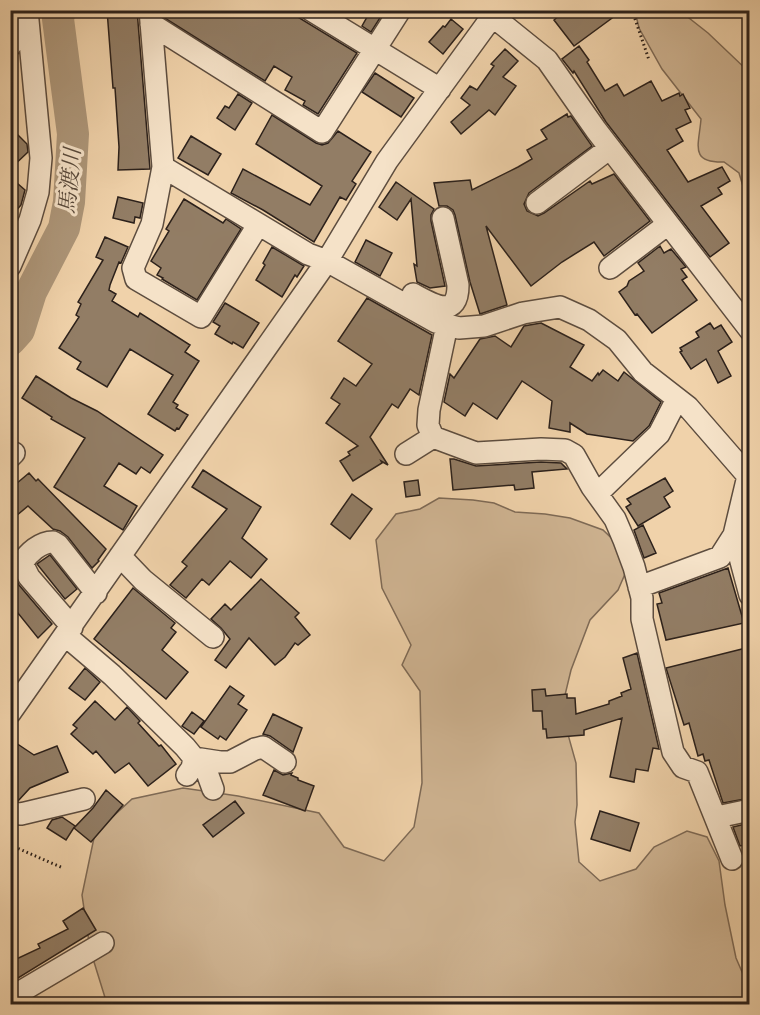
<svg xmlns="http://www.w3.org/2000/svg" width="760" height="1015" font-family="'IM FELL Great Primer','Noto Serif JP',serif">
<rect width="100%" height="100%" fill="#f0d2aa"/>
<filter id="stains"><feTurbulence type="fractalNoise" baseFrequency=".00333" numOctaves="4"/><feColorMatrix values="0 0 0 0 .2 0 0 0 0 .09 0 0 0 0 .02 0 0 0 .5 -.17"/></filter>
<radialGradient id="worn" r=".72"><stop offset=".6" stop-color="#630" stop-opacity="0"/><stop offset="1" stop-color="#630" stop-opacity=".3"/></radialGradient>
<path fill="#cfb492" stroke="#7e6a56" stroke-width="1.5" d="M635,11H680L708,33L749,72V206L739,173L724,162C689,163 699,145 701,119L662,69L639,28Z
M439,498L473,500L494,503L515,512L545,514L570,518L603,530L632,558L618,590L590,620L571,670L565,695L567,731L576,763L577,805L575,822L579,862L600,881L636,869L654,847L687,831L707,837L719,861L725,905L736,958L749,988V1004H107L90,949L82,895L95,833L132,799L183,788L238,796L319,813L344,847L384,861L414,827L422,783L420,691L402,665L411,645L382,588L376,540L396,514L420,509Z"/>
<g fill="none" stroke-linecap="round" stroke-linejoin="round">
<path stroke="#ad9679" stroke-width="32" d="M10,340L19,330L31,292L64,228L69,202L73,134L58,19L60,10"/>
</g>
<path fill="#927d65" stroke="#2c211b" stroke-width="1.5" d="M107,10H137L150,169L118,170L119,147L115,88H113Z
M163,10H298L296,16L357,53L318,114L303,105L305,101L285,90L292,77L274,66L265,81L163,17Z
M371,10H385L371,32L362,26Z
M566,10H623L574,46L554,20Z
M451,19L463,29L443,54L429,42L443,26L445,27Z
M579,46L589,60L587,62L605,91L617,84L624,96L651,81L662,101L679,93L680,96L683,94L690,108L685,110L691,122L676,129L683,141L667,150L688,182L722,167L730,181L718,188L722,194L701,206L729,243L710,257L606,122L574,71L573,73L562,59Z
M505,49L518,61L503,77L516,86L495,115L489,110L461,134L451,122L470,105L461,98L470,86L477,90L494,66L491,64Z
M375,73L414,98L401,117L362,92Z
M238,94L252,103L235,130L217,118L225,106L229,108Z
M567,114L568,117L571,116L592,146L529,193L524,204L527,211L538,216L544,213L590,181L592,184L614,174L650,221L604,256L594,242L562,262L531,286L486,226L507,305L480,314L470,282L455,215L453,210L447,206H439L434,183L470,180L472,190L518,167L532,159L527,150L547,139L541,130Z
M272,115L316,143L322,145L328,143L338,131L371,152L352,181L356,184L346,200L340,197L314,242L263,210L231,193L243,169L310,205L322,186L256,144Z
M10,127L27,144L28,152L10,169Z
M191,136L221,154L208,175L178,158Z
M10,177L25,190L21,205L10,218Z
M396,182L434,209L431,215V221L445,286L430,288L417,282L414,264L417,266L411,199L397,220L379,207Z
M118,197L143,203L140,218L135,217L134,223L113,218Z
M184,199L223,223L226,219L241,229L197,300L162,279L163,278L157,275L161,268L151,261L169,231L166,229Z
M105,237L128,247L121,263L119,262L110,285L109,290L116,294L112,301L138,317L140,313L190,345L185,352L199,361L173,402L178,405L176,408L188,415L179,429L177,428L175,431L148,414L173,375L130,349L107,387L77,369L81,362L59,348L79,317L76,315L81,304L78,302L103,260L96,257Z
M366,240L392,253L380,276L355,262Z
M660,246L664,253L671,249L686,267L681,269L687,277L682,280L697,300L652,333L637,314L635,315L619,292L627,286L629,281L644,271L638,263Z
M272,247L304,266L297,277L295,275L282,297L256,280L265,265L263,263Z
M367,298L432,335L419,395L410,389L398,408L392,404L370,437L388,465L381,461L382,463L353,481L340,461L350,455L348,452L358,446L326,423L340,404L331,398L344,378L356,386L372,364L338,341Z
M225,303L259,323L243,348L233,342L232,344L215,334L220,326L213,322Z
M541,323L584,345L570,367L592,381L598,373L599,375L603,370L618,381L624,372L661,402L649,426L633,441L587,434L570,423V432L549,428L552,401L522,381L497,419L473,403L465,416L444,402L450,374L454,378L480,339L495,336L511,347L524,326Z
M710,323L714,329L721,325L732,342L718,351L731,376L718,383L706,359L691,369L680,352L682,351L680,348L699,337L696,332Z
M36,376L71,398L97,411L163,455L150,473L141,467L136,474L119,463L104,486L137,506L123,530L54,487L85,438L51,419L52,417L22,398Z
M450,459H454L476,466L541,462L561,463L567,469L532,472L534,488L515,490L514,485L453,490Z
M203,470L261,507L242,538L267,559L251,578L230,561L209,585L202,579L186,598L170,585L187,566L182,562L227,509L192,487Z
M29,473L36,481L38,479L106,549L98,560L99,561L92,568L68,537L60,531L53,529L28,506L10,521V489Z
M665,478L673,491L664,497L670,507L638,526L626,507L631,504L627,499Z
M418,480L420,495L406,497L404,482Z
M352,494L372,509L350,539L331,524Z
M643,525L656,553L644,558L634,530Z
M50,555L77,589L65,599L37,564Z
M728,568L744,623L666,640L657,604L662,603L659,593Z
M14,575L19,585L52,624L38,638L18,613L10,620V578Z
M261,579L299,613L295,617L310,635L298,645L295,643L285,657L275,665L249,638L226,668L215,660L230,639L221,628L211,619L225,604L231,610Z
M133,588L175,623L171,628L176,632L162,650L188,672L166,699L94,639Z
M750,647V770H745L750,785V798L723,803L709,760L705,761L703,754L698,756L689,723L684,725L666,668Z
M637,653L659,749L653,748L648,771L636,769L634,782L610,777L622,718L584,730V735L547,738L546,729H543L542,711H533L532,690L545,689L546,696L567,694V698H575L576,714L609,704V701L622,696L621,693L631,689L623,658Z
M85,668L100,682L85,700L69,688Z
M230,686L244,696L238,704L247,710L226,740L220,736L218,739L201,727Z
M95,701L115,720L127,707L140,721L138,723L159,746L161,745L176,764L148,786L129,763L115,773L96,751L93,754L71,734L77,728L73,725Z
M192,712L204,721L194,734L182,726Z
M273,714L302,728L293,752L270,736L263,734Z
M10,739L34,755L57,746L68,772L30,788L18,801L10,800Z
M274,770L283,775L292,773L291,775L298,778V780L314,786L305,811L263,795Z
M106,790L123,805L91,842L74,828L93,808Z
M235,801L244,813L213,837L203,825Z
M600,811L639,823L630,851L591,839Z
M62,817L75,826L66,840L47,828L52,820Z
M745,824L746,826H750V844L740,846L733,827Z
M83,908L96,930L10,983V962L40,948L38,944L68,929L63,921Z"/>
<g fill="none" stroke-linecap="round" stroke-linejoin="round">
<defs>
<path id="minor" d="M150,10L163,167L308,254L327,261L436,322L459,328L484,326L523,313L560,307L589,320L617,340L643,372L688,407L748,476L734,535L750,595
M311,10L440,89
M485,10L547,60L596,130L750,330
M10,16L28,22L10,46
M151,24L322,132L400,10
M163,167L152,224L133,268L136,279L201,317L258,225
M537,203L610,148
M10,266L30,220L38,192L41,158L27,10
M610,268L668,224
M413,294C433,305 458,320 458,285L443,218
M447,325L429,410L428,425L433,437L476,453L541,449L565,450L574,455L592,487L615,519L624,540L634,567L642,598V619L673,752L683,767L697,772L732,859
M406,454L433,437
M10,457L14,453
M597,494L659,434L677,399
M120,556L143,580L213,637
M639,587L720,557L734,535
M72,627L29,577L22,563C28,553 40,542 53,542L58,545L96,593
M65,635L112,675L185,747L194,758L220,762H230L255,749L263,747L285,762
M10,713L327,261L387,161L497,10
M187,775L192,768L194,758L205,767L213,789
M10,813L21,814L84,799
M717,817L750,810
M10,998L103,943"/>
</defs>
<use href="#minor" stroke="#5d4d3f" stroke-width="24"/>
<path stroke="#2c211b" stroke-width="3" stroke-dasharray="1.5 3" stroke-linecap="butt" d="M632,10L649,60
M10,845L63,868"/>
<use href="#minor" stroke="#f5e2c8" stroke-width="21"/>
</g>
<g text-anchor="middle" stroke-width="6" stroke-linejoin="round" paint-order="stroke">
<g font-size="22" font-style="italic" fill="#594a3c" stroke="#f5e2c8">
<text transform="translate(69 181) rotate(-85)" y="8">馬渡川</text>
</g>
</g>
<rect width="760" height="1015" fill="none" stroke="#f0d2aa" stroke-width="36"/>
<rect x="12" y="12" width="736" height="991" fill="none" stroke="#2c211b" stroke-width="3"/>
<rect x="18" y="18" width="724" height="979" fill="none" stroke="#2c211b" stroke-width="1.5"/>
<rect width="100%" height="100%" filter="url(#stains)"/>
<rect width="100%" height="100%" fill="url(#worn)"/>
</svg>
